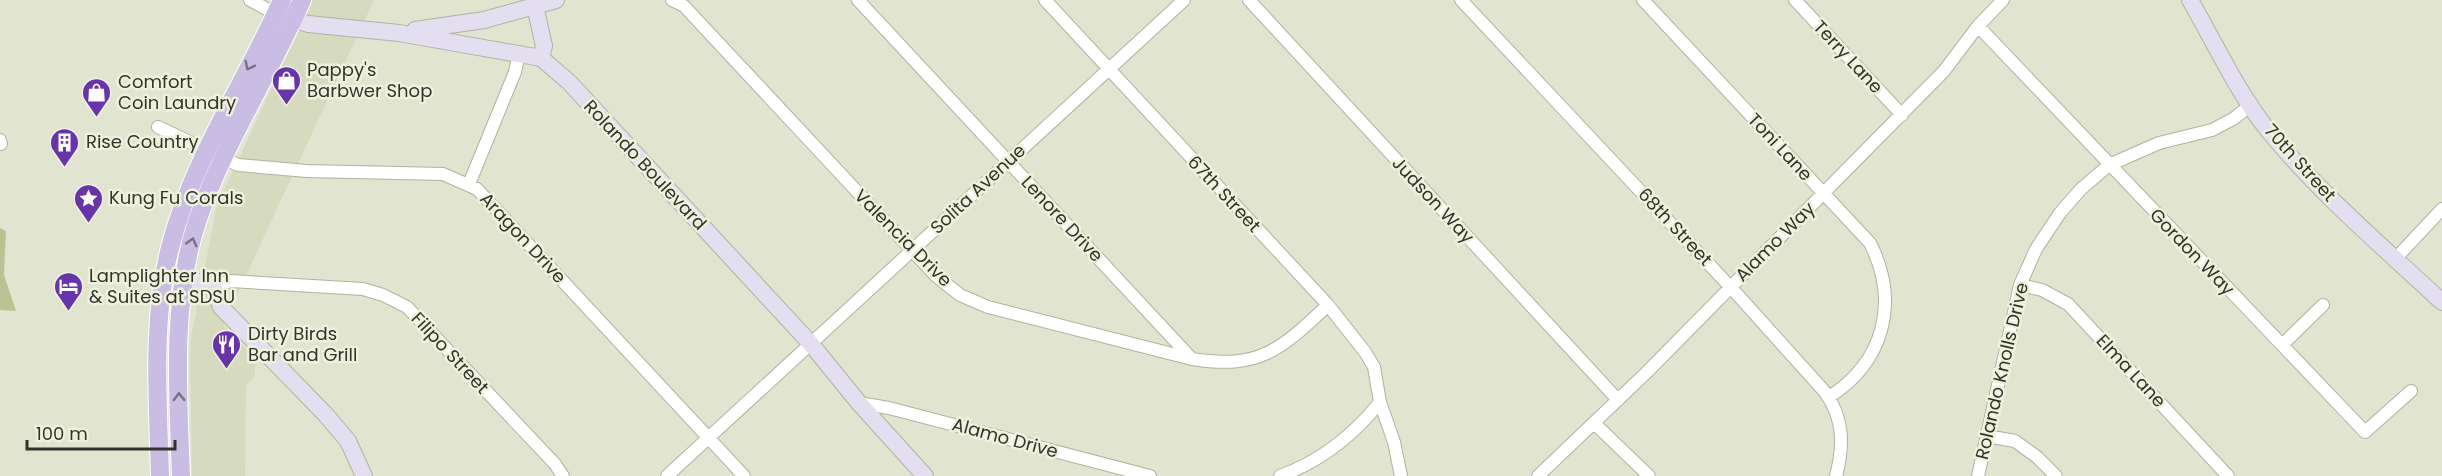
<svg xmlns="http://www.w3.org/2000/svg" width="2442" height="476" font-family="Poppins,sans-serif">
<rect width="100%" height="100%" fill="#e1e5d0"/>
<path fill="#d6dbbf" d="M313,0H374L223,325L255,358V376L246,386L245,476H192L190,343L217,205Z"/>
<path fill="#b9c293" d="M0,228L6,231L4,275L16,311L0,310Z"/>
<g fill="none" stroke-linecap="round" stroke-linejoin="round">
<defs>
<path id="street" d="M250,0L276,14
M672,0L684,6L935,275L960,295L988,307L1192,359C1260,370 1281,349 1328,305
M858,0L1191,358
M1045,0L1328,305L1365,352L1374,367L1380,402L1394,442L1401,476
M1249,0L1618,400
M1461,0L1736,293L1825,392C1844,419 1844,445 1836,476
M1643,0L1870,243C1900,302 1884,362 1829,397
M1795,0L1902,115
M1978,26L2365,432L2411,391
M158,127L238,165L307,171L443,174L477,189L744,476
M0,140L1,144
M469,184L515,72L519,54
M2396,258L2442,209
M2020,285L2042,290L2068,304L2228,476
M213,287L231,281L363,289L383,295L407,307L555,464L563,476
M2282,345L2323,305
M859,403L889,408L1150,476
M1594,423L1649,476
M1987,436L2015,441L2037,457L2056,476
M667,476L1184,0
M1280,476C1321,461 1353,436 1380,402
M1538,476L1647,372L1944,71L1978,26L2003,0
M1978,476L2020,285L2036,249L2060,213L2081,189L2109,165L2159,143L2212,130L2233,119L2251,105"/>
<path id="secondary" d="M2190,0C2215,43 2236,90 2267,129C2319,193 2382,246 2442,302
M535,6L544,46L541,58
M280,15L308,24L399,33L541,58L569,82L811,344L859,403L925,476
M415,30L484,20L556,0
M166,271L213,287L221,307L326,415L348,441L364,476"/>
<path id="primary" d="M160,476C158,401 151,317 171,244C194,157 246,82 282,0
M181,476C178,396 171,299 197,222C223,145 269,75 302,0"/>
</defs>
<use href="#street" stroke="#afb39f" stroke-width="14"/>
<use href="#secondary" stroke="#afb39f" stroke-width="18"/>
<use href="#primary" stroke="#fff" stroke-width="20"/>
<use href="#street" stroke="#fff" stroke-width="12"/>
<use href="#secondary" stroke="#e4def1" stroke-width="16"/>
<use href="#primary" stroke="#cabde3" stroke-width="18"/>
</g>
<defs><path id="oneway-chevron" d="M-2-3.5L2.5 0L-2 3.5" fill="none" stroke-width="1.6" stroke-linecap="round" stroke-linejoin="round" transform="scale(1.5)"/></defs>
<g stroke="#76727e">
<use href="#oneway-chevron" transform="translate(249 66) rotate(117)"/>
<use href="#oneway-chevron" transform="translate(192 242) rotate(-75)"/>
<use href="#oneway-chevron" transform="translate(179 397) rotate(-91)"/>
</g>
<defs>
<symbol id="shop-pin" viewBox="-11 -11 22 30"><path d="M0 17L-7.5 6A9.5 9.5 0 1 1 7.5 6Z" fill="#6834ab" stroke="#eef2dd"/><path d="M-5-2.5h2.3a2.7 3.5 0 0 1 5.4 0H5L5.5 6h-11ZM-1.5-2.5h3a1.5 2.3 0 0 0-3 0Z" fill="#fff"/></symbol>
<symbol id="building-pin" viewBox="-11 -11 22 30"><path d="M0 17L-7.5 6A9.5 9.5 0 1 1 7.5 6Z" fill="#6834ab" stroke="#eef2dd"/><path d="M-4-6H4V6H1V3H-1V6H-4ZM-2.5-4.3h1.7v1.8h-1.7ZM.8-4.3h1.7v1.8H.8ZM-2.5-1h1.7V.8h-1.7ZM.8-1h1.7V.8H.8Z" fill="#fff"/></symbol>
<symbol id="sight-pin" viewBox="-11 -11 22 30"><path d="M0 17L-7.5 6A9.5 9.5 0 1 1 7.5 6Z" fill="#6834ab" stroke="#eef2dd"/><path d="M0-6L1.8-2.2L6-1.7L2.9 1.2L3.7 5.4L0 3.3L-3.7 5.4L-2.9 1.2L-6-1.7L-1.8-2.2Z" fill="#fff"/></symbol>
<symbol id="hotel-pin" viewBox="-11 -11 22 30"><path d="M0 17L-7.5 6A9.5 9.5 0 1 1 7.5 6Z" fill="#6834ab" stroke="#eef2dd"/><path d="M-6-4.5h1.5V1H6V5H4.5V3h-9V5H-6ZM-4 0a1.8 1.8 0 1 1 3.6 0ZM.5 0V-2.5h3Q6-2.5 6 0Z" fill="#fff"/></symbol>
<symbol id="restaurant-pin" viewBox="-11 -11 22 30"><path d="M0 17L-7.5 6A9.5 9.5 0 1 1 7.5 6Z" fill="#6834ab" stroke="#eef2dd"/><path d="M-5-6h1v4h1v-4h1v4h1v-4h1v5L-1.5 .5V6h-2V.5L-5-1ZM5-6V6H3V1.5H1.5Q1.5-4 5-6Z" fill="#fff"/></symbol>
</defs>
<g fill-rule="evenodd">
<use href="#shop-pin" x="270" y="64" width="33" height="45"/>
<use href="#shop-pin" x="80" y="76" width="33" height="45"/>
<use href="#building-pin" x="48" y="126" width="33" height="45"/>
<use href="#sight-pin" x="72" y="182" width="33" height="45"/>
<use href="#hotel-pin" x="52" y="270" width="33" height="45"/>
<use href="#restaurant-pin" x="210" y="328" width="33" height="45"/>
</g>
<g text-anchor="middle" stroke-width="5" stroke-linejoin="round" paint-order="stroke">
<g font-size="18" fill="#32342c" stroke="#eef2dd">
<text transform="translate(1848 57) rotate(47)" y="6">Terry Lane</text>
<text transform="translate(1780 147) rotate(47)" y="6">Toni Lane</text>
<text transform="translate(2300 163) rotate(48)" y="6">70th Street</text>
<text transform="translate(645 165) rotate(47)" y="6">Rolando Boulevard</text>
<text transform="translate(978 189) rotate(-43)" y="6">Solita Avenue</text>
<text transform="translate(1224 194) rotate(47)" y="6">67th Street</text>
<text transform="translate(1433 200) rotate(47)" y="6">Judson Way</text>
<text transform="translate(1062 219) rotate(47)" y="6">Lenore Drive</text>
<text transform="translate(1675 227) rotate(47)" y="6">68th Street</text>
<text transform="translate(523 238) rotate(47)" y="6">Aragon Drive</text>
<text transform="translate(903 238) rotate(45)" y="6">Valencia Drive</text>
<text transform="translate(1775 242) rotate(-45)" y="6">Alamo Way</text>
<text transform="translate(2192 252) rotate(46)" y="6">Gordon Way</text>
<text transform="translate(450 353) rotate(47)" y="6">Filipo Street</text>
<text transform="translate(2002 371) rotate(-77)" y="6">Rolando Knolls Drive</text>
<text transform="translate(2131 371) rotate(47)" y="6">Elma Lane</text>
<text transform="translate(1005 438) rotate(15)" y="6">Alamo Drive</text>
</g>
<g font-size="18" fill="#32342c" stroke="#eef2dd" text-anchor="start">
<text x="307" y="76">Pappy's<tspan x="307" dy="21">Barbwer Shop</tspan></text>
<text x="118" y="88">Comfort<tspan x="118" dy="21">Coin Laundry</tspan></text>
<text x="86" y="148">Rise Country</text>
<text x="109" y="204">Kung Fu Corals</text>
<text x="89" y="282">Lamplighter Inn<tspan x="89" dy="21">&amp; Suites at SDSU</tspan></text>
<text x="248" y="340">Dirty Birds<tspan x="248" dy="21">Bar and Grill</tspan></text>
</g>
</g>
<path d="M27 440v9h148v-9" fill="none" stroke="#32342c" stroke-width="3"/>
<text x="36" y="440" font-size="18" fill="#32342c" stroke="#eef2dd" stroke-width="4.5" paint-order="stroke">100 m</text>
</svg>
